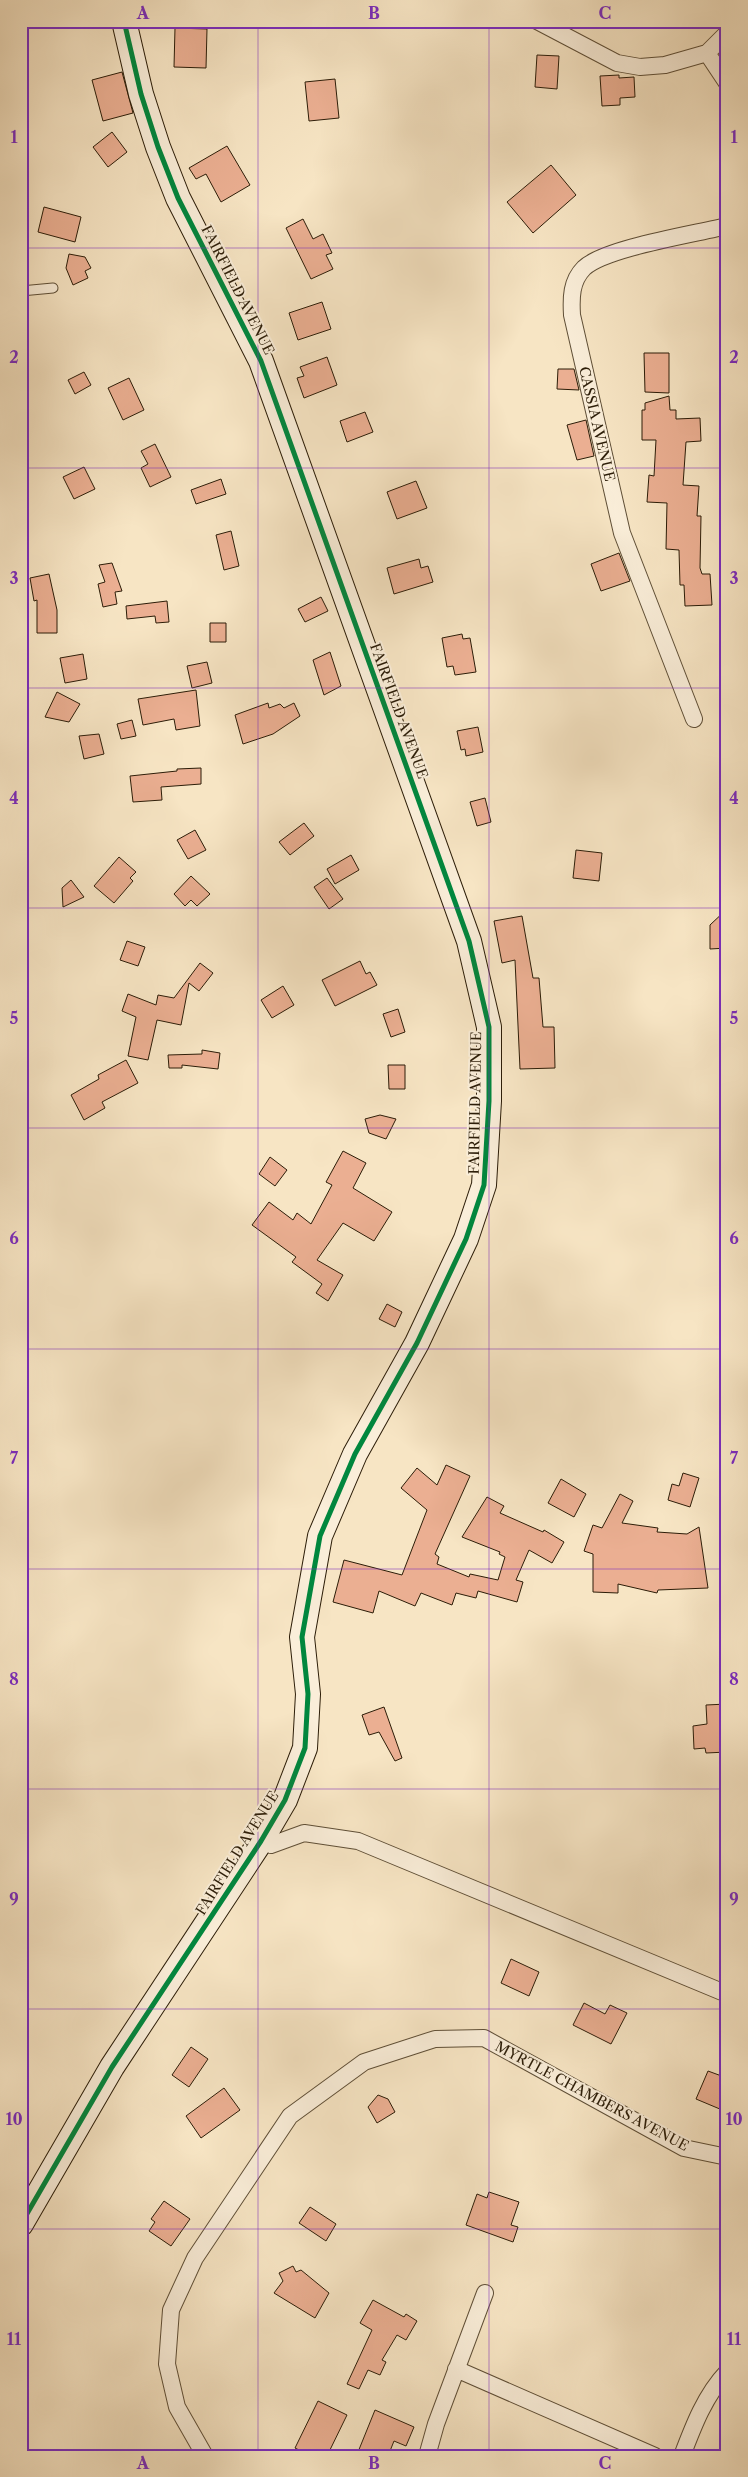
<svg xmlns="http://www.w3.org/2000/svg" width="748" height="2477" font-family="'Libre Caslon Text',serif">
<rect width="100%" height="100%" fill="#f7e5c4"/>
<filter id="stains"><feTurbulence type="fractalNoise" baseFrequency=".004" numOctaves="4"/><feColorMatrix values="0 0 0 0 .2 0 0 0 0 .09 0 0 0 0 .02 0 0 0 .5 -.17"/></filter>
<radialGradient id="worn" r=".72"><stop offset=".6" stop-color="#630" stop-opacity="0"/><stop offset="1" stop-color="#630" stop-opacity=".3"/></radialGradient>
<path fill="#ebaf92" stroke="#2c1d08" d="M175,28L207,29L206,68L174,67Z
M537,55L559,56L557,89L535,87Z
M122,72L133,113L103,121L92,80Z
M619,75V78L634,77L635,97L620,98V105L602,106L600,76Z
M335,79L339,118L309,121L305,82Z
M112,132L127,152L108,167L93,147Z
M227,146L250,185L221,202L206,174L196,179L189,168Z
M551,165L576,195L533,233L507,202Z
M44,207L81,217L75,242L38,232Z
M303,219L313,239L323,234L332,253L326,255L333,269L311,279L286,228Z
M69,254L85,257L91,268L85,271L88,278L73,285L66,268Z
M322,302L331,329L298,340L289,313Z
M644,353H669V393L645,392Z
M327,357L337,385L304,398L297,378L304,376L300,367Z
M558,369H574L579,390L557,389Z
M84,372L91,385L75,394L68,380Z
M129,378L144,410L123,420L108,388Z
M669,396L670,410H676V419L700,418L701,441L686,442L683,485L699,486L697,516H701L700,568L702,574H710L712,605L685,606L684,585H680L679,550L666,549L667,503L647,502L649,475L654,476L656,440H642V410H645V403Z
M365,412L373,432L347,442L340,421Z
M586,420L594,456L577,460L567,425Z
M155,444L171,477L150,487L141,468L148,464L141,451Z
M84,467L95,489L74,499L63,477Z
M221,479L226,494L196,504L191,490Z
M416,481L427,508L397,519L387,492Z
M231,531L239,566L224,570L216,535Z
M619,553L630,581L601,591L591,564Z
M419,559L421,568L428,566L433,582L394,594L387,568Z
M112,563L122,591L115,592L117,604L103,607L98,584L105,582L99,565Z
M49,574L57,610V633H37V600L34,601L30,578Z
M321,597L328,611L305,622L298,609Z
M167,601L169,622L156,623L155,616L127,619L126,606Z
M210,623H226V642H210Z
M462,634L463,639L470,638L476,672L455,675L453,666L447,667L442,638Z
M330,652L341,686L324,695L313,660Z
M83,654L87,679L65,683L60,658Z
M207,662L212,683L192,688L187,666Z
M196,690L200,726L176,730L174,719L143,725L138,699Z
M57,692L80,704L69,722L45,717Z
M268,703L269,708L280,704L284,708L294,703L300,716L273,734L243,744L235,715Z
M132,720L136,736L121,739L117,724Z
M478,727L483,752L466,756L465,749L461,750L457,731Z
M99,734L104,754L84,759L79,736Z
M201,768V784L161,787L162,800L133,802L130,776L177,771V769Z
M485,798L491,822L477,826L470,802Z
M304,823L314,836L290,855L279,842Z
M195,830L206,850L188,859L177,840Z
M576,850L602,853L599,881L573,878Z
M351,855L359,870L335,884L327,869Z
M119,857L136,872L130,878L133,881L114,903L94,886Z
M191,876L210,894L197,906L191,900L185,906L174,894Z
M327,878L343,899L329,909L314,887Z
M71,880L84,897L63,907L62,888Z
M727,909V948L710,949V925Z
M522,916L533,978H539L543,1027H554L555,1068L520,1069L515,960L502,963L494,921Z
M127,941L145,947L138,966L120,960Z
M360,961L366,974L370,972L377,985L335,1006L322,980Z
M200,963L213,973L199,991L189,983L181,1025L157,1020L148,1060L128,1056L136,1017L122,1011L128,994L156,1005L158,995L174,998Z
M283,986L294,1005L272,1018L261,1000Z
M398,1009L405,1032L391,1037L383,1014Z
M202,1050L220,1053L218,1069L182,1065V1068H169L168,1055L202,1054Z
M126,1060L138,1083L102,1102L105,1108L84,1120L71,1095L99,1079L98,1075Z
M388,1065H405V1089H389Z
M380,1115L396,1119L386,1139L369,1133L365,1119Z
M343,1151L366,1163L353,1188L392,1212L374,1241L343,1223L317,1260L343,1275L328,1301L316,1293L322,1284L292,1262L296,1257L252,1225L269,1202L293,1220L297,1213L311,1224L332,1185L326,1182Z
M270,1157L287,1170L275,1186L259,1174Z
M387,1304L402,1312L395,1327L379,1319Z
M446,1465L470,1476L435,1554L439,1557L437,1564L469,1577L470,1574L498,1580L505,1557L499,1554L500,1552L462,1537L487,1497L504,1506L500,1513L543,1532L544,1530L564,1542L552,1563L529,1550L516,1580L523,1582L517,1602L478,1591L476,1598L456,1593L452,1605L421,1593L415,1606L379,1591L373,1613L333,1602L344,1560L402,1575L427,1510L401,1488L417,1468L437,1485Z
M683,1473L699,1478L690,1507L668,1500L672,1484L679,1486Z
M561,1479L586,1494L574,1517L548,1503Z
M620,1494L633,1501L622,1523L658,1528L657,1532L687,1534L699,1527L708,1588L658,1590L657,1593L618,1584V1593L593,1592V1554L584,1551L593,1525L602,1528Z
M727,1704V1752L706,1753L705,1748L694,1749L693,1726L707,1724L706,1705Z
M384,1707L402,1758L395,1761L379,1732L369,1735L362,1715Z
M511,1959L539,1972L529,1996L501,1983Z
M584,2003L605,2014L610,2005L627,2013L611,2044L573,2025Z
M191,2047L208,2059L189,2087L172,2075Z
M708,2071L727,2078V2112L696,2099Z
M224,2088L240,2110L201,2138L186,2116Z
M378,2095L388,2099L395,2112L377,2123L368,2107Z
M489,2192L519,2202L511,2225L518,2227L513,2242L466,2225L477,2194L487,2198Z
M164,2201L190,2219L171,2246L149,2231L155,2222L151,2219Z
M310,2207L336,2224L326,2241L299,2223Z
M293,2266L296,2272L301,2270L329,2293L315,2318L274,2293L283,2281L279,2273Z
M373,2300L404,2317L406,2314L417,2321L406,2340L397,2335L382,2360L386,2362L380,2375L368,2370L359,2389L347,2384L372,2330L360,2323Z
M318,2401L347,2415L327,2456H311L295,2448Z
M375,2410L414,2427L406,2446L394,2441L388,2456H367L358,2452Z"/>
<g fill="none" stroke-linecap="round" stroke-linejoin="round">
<defs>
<path id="lane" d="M21,291L53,288"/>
<path id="street" d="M537,21L617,63L640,67L665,65L707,53L727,33
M707,53L727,83
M694,719L622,533L572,315C571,298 571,281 584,268C605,248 695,234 727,226
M261,1841L271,1845L304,1833L358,1841L727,1994
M456,2369L655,2456
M205,2456L177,2407L167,2364L171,2310L195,2258L290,2116L364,2062L435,2039L484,2038L684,2148L727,2157
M427,2456L436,2424L485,2293
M682,2456C693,2427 705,2395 727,2372"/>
<path id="secondary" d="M21,2224L112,2067L261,1841L285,1800L305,1748L308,1694L302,1637L320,1536L355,1454L417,1343L466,1239L484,1185L489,1101V1027L469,941L261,361L178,198L158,147L141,94L124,21"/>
</defs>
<use href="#lane" stroke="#5f4f37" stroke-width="11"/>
<use href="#street" stroke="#5f4f37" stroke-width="18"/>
<use href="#secondary" stroke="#2c1d08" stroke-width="26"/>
<use href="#lane" stroke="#faeed9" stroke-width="9"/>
<use href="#street" stroke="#faeed9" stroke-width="16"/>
<use href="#secondary" stroke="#faeed9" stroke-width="24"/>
<defs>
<path id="cycleway" d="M21,2224L112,2067L261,1841L285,1800L305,1748L308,1694L302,1637L320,1536L355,1454L417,1343L466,1239L484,1185L489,1101V1027L469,941L261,361L178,198L158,147L141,94L124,21"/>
</defs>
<use href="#cycleway" stroke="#faeed9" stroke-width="8"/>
<use href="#cycleway" stroke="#00873e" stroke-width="5"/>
</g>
<path fill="none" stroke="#7b2cbf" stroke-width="1" stroke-opacity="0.55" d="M258,21V2456M489,21V2456M21,248H727M21,468H727M21,688H727M21,908H727M21,1128H727M21,1349H727M21,1569H727M21,1789H727M21,2009H727M21,2229H727"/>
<g text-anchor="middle" stroke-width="4" stroke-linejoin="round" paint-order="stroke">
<g font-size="14" fill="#2c1d08" stroke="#faeed9">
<text transform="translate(238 290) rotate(63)" y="5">FAIRFIELD AVENUE</text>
<text transform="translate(597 424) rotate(77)" y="5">CASSIA AVENUE</text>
<text transform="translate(399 711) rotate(70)" y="5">FAIRFIELD AVENUE</text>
<text transform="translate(475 1103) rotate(-89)" y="5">FAIRFIELD AVENUE</text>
<text transform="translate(237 1853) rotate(-58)" y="5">FAIRFIELD AVENUE</text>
<text transform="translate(592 2096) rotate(28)" y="5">MYRTLE CHAMBERS AVENUE</text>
</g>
</g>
<rect width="748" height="2477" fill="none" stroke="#f7e5c4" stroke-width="55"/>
<rect x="28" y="28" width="692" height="2422" fill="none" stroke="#7b2cbf" stroke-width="2"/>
<g font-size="16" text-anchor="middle" font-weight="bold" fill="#7b2cbf">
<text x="143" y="19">A</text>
<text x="374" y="19">B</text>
<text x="605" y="19">C</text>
<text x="14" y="143">1</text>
<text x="734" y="143">1</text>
<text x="14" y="363">2</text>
<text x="734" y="363">2</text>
<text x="14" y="584">3</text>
<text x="734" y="584">3</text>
<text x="14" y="804">4</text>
<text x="734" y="804">4</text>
<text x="14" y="1024">5</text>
<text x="734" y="1024">5</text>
<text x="14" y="1244">6</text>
<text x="734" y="1244">6</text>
<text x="14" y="1464">7</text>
<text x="734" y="1464">7</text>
<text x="14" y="1685">8</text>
<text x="734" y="1685">8</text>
<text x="14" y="1905">9</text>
<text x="734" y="1905">9</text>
<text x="14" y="2125">10</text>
<text x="734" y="2125">10</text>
<text x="14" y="2345">11</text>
<text x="734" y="2345">11</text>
<text x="143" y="2469">A</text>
<text x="374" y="2469">B</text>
<text x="605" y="2469">C</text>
</g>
<rect width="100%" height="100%" filter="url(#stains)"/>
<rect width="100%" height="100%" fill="url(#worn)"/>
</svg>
